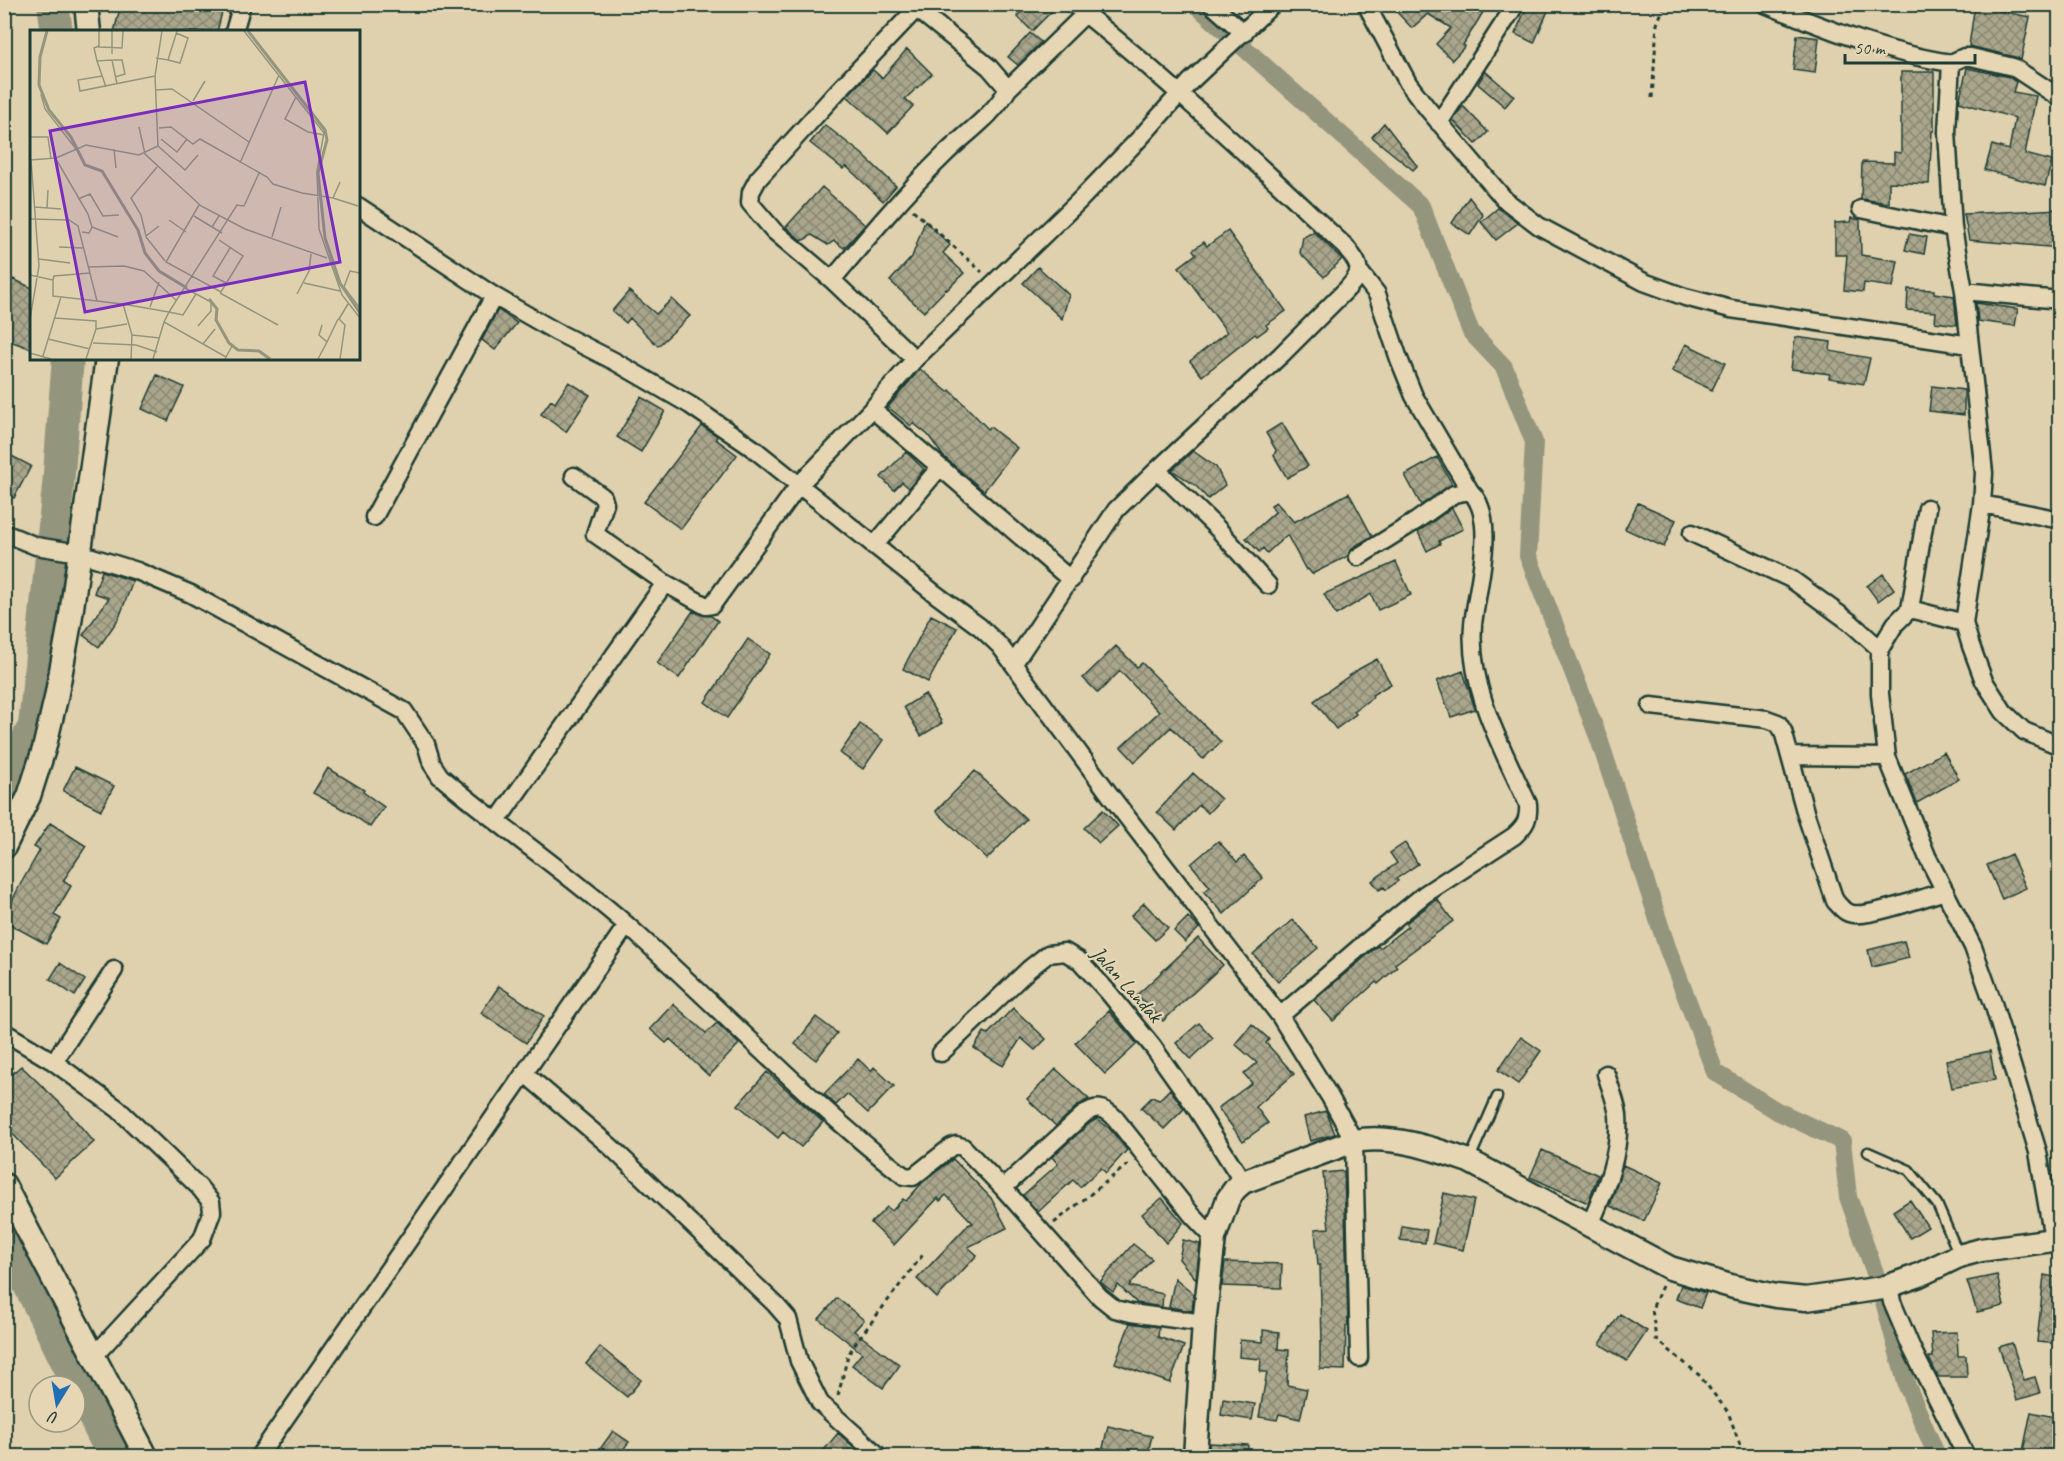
<svg xmlns="http://www.w3.org/2000/svg" width="2064" height="1461" font-family="Caveat,sans-serif">
<defs>
<pattern id="building-cross-hatch" width="8" height="8" patternUnits="userSpaceOnUse" patternTransform="scale(1.5)"><rect width="8" height="8" fill="#a9a68c"/><path d="M0 0l8 8M0 8l8-8" fill="none" stroke="#898873"/></pattern>
</defs>
<rect width="100%" height="100%" fill="#dfd0ae"/>
<filter id="ink" filterUnits="userSpaceOnUse"><feTurbulence type="fractalNoise" baseFrequency=".0167" numOctaves="2"/><feDisplacementMap in="SourceGraphic" scale="12" xChannelSelector="R" yChannelSelector="G"/><feConvolveMatrix kernelMatrix="1 2 1 2 8 2 1 2 1" color-interpolation-filters="sRGB"/></filter>
<g filter="url(#ink)">
<g fill="none" stroke-linecap="round" stroke-linejoin="round">
<path stroke="#93957d" stroke-width="18" d="M1195,4L1421,206L1471,332L1504,367L1534,442L1528,556L1599,739L1667,947L1715,1072L1777,1111L1842,1141L1848,1197L1880,1287L1907,1386L1937,1456"/>
<path stroke="#93957d" stroke-width="32" d="M53,4L57,32
M4,785L34,726L58,486L68,358
M4,1234L113,1456"/>
</g>
<path fill="url(#building-cross-hatch)" stroke="#1f3d34" stroke-width="1.5" d="M121,4H224L217,32H114Z
M1029,4H1059L1032,31L1017,16Z
M1389,4H1488L1463,45L1465,46L1452,60L1436,44L1451,28L1428,14L1412,28Z
M1528,4H1551L1534,43L1515,34Z
M1975,4H2001L2000,11L2030,17L2021,60L2015,57L1969,46Z
M1030,33L1041,42L1018,65L1008,57Z
M1797,35L1819,38L1815,73L1793,70Z
M907,49L932,74L905,99L913,106L888,133L847,96L873,70L882,78Z
M1967,68L2009,77L2016,82L2013,92L2036,96L2025,154L2052,161L2045,186L1985,170L1992,145L2009,150L2015,118L1959,102Z
M1485,71L1514,96L1505,107L1478,84Z
M1901,72H1934V131H1932L1929,184L1889,182V203L1861,199L1862,162L1894,163V152L1901,153Z
M1462,107H1464L1488,132L1476,144L1453,120Z
M1384,123L1417,166L1413,170L1372,137Z
M825,125L862,154L896,186L883,201L846,166L843,169L810,143Z
M822,187L865,225L844,248L834,241L828,245L812,235L802,241L786,227Z
M1469,197L1483,215L1470,235L1452,223Z
M1498,208L1518,223L1496,240L1481,222Z
M2060,209V248L1969,240L1964,214Z
M1851,218L1860,220L1861,255L1898,261L1893,287L1864,283L1863,292L1844,290L1847,255H1835V223L1850,222Z
M925,221L950,245L943,253L964,273L947,290L946,289L924,312L890,281L912,257Z
M1228,231L1286,311L1266,325L1268,328L1257,336L1255,334L1202,376L1190,361L1227,332L1179,267L1196,254L1193,250L1204,242L1207,246Z
M1314,232L1342,259L1324,277L1300,253L1303,237Z
M1909,234L1927,237L1924,254L1905,250Z
M1038,267L1069,295L1062,319L1023,283Z
M13,279L32,288V349L4,339V296Z
M1908,289L1934,290V293L1954,296L1957,325L1935,322L1936,312L1907,310Z
M629,291L656,314L672,299L690,316L658,346L630,318L626,323L612,311Z
M1976,303L2018,309L2015,326L1978,321Z
M498,310L517,323L495,350L482,340Z
M1795,337L1831,342L1830,351L1870,358L1864,384L1829,378L1830,374L1791,369Z
M1686,344L1725,363L1712,390L1672,371Z
M920,369L948,392L950,390L988,429L990,427L1017,448L984,491L943,456L928,435L913,423L911,426L888,407Z
M157,375L184,387L168,421L142,409Z
M569,382L590,395L566,432L541,414L551,400L555,403Z
M1932,386L1964,390V415L1929,411Z
M641,397L665,411L641,452L617,437Z
M1282,423L1308,466L1287,478L1274,456L1276,450L1266,433Z
M702,426L717,436L716,439L737,455L681,529L644,502Z
M1193,451L1216,467L1225,485L1208,499L1196,486L1172,470Z
M4,452L31,466L14,498L4,493Z
M906,452L924,469L909,488L902,482L894,490L881,477Z
M1437,457L1452,484L1421,505L1405,475Z
M1349,493L1372,536L1352,548L1348,556L1312,574L1308,569L1306,570L1287,535L1267,553L1263,548L1259,552L1246,538L1275,512L1271,505L1276,502L1294,522Z
M1638,503L1676,520L1664,547L1625,529Z
M1452,508L1463,529L1439,541L1440,544L1427,551L1418,532Z
M1396,562L1411,595L1378,610L1371,594L1336,615L1324,594Z
M102,571L133,581L119,618L99,647L83,635L109,598L94,593Z
M1883,574L1894,589L1878,601L1867,586Z
M693,611L702,615L711,616L718,621L679,678L657,663Z
M931,615L957,628L928,682L903,669Z
M748,639L770,654L727,718L705,702Z
M1116,646L1137,667L1142,663L1221,742L1203,759L1171,727L1135,762L1121,747L1159,712L1120,671L1098,693L1083,678Z
M1377,659L1391,684L1372,695L1373,697L1354,711L1356,714L1336,729L1314,701L1359,669Z
M1463,671L1475,709L1451,717L1437,681Z
M925,694L942,723L921,736L904,707Z
M860,724L883,740L863,769L840,753Z
M1944,752L1959,779L1917,803L1905,774Z
M75,767L114,786L101,810L63,791Z
M328,768L364,790L363,792L384,807L370,827L350,813L313,793Z
M975,771L1026,819L987,859L936,811Z
M1193,773L1221,799L1208,813L1199,805L1176,830L1157,812Z
M1103,810L1118,826L1099,843L1084,828Z
M50,823L86,846L63,881L71,886L54,915L61,919L46,944L4,921V917L20,885L40,850L34,847Z
M1218,841L1237,862L1244,856L1263,878L1224,914L1204,892L1210,887L1191,864Z
M1405,843L1418,864L1396,879L1398,881L1386,890L1384,887L1379,890L1372,881L1397,863L1390,853Z
M2011,854L2026,888L2002,899L1987,865Z
M1437,899L1453,921L1395,964L1397,967L1378,984L1376,982L1333,1021L1314,1000L1378,946L1380,948L1408,926L1406,923Z
M1144,903L1168,928L1155,940L1131,916Z
M1188,917L1199,928L1185,942L1174,931Z
M1293,920L1318,948L1278,982L1253,954Z
M1198,938L1223,965L1163,1021L1137,995Z
M1904,941L1909,958L1872,967L1868,950Z
M60,963L85,980L75,996L50,979Z
M499,986L544,1016L526,1043L481,1013Z
M673,1004L706,1033L717,1023L739,1044L709,1076L670,1039L666,1043L650,1029Z
M1013,1008L1046,1039L1035,1050L1021,1038L1003,1066L974,1048L984,1032L988,1034Z
M1109,1011L1137,1044L1105,1074L1075,1043Z
M816,1017L837,1033L816,1060L795,1044Z
M1199,1023L1213,1038L1191,1059L1176,1043Z
M1252,1024L1269,1039L1266,1043L1294,1074L1256,1107L1268,1123L1243,1141L1218,1108L1252,1083L1244,1074L1257,1063L1235,1044Z
M1521,1037L1541,1051L1518,1084L1498,1070Z
M1990,1051L1995,1080L1952,1088L1946,1060Z
M858,1059L871,1071L874,1067L894,1086L868,1113L847,1094L836,1105L824,1094Z
M21,1066L63,1106L94,1142L55,1178L4,1125V1081Z
M1056,1069L1089,1099L1077,1106L1056,1126L1027,1099Z
M767,1072L823,1122L801,1147L783,1132L778,1138L738,1105Z
M1170,1089L1184,1109L1164,1129L1141,1108L1152,1097L1159,1100Z
M1326,1111L1335,1134L1310,1141L1304,1117Z
M1097,1119L1109,1128L1127,1150L1106,1173L1101,1168L1080,1187L1073,1180L1038,1212L1023,1195L1058,1164L1052,1157L1090,1123Z
M1542,1150L1598,1175L1588,1203L1530,1177Z
M953,1159L991,1198L1007,1228L968,1247L977,1255L937,1298L917,1279L968,1225L973,1223L946,1195L940,1201L938,1198L894,1245L871,1223L887,1207L892,1211L903,1199L906,1201L922,1183Z
M1623,1165L1662,1183L1644,1221L1610,1206Z
M1344,1171L1348,1326H1346L1345,1370L1320,1369V1342H1322L1320,1265H1318L1315,1229L1329,1228L1323,1173Z
M1444,1193L1474,1200L1463,1250L1433,1243Z
M1162,1198L1183,1223L1166,1243L1142,1214Z
M1910,1200L1928,1227L1910,1238L1893,1211Z
M1402,1226L1427,1230L1425,1243L1400,1240Z
M1183,1240L1200,1244L1196,1279L1179,1259Z
M1133,1244L1152,1259L1129,1286L1163,1294L1162,1307L1137,1303L1118,1285L1113,1292L1100,1282Z
M1225,1262L1282,1264L1281,1288L1222,1286Z
M1997,1275L2004,1306L1977,1312L1967,1281Z
M2044,1275L2060,1278V1344L2037,1342Z
M1175,1278L1194,1294L1192,1311L1169,1307Z
M1681,1285L1706,1293L1700,1308L1676,1299Z
M837,1298L864,1320L854,1331L900,1365L883,1388L852,1365L862,1353L819,1319Z
M1620,1314L1647,1331L1627,1361L1600,1344Z
M1130,1323L1159,1327L1158,1337L1184,1346L1170,1383L1115,1363Z
M1263,1330L1279,1332L1278,1349L1289,1350L1287,1385L1307,1389L1300,1419L1279,1414L1277,1420L1259,1417L1267,1372H1260L1261,1359L1239,1357L1240,1340L1263,1342Z
M1957,1332L1958,1356H1966L1967,1377H1938L1930,1360L1929,1357H1933L1931,1333Z
M2012,1343L2024,1380L2035,1377L2040,1393L2017,1400L1999,1347Z
M600,1347L641,1380L627,1397L586,1364Z
M1223,1399L1255,1404L1252,1420L1221,1415Z
M2031,1412L2059,1418L2050,1456H2022Z
M1108,1426L1152,1436L1147,1456H1138L1103,1448Z
M613,1431L629,1442L618,1456H595Z
M838,1433L864,1456H819Z
M1209,1443L1248,1445L1247,1456H1210Z"/>
<g fill="none" stroke-linecap="round" stroke-linejoin="round">
<defs>
<path id="lane" d="M1868,1152L1909,1170L1937,1204L1959,1255
M1469,1161L1497,1097"/>
<path id="street" d="M1211,4L1244,33
M1366,4L1408,83L1427,108L1505,200L1539,226L1644,282L1685,297L1731,309L1970,345
M1765,4C1824,28 1889,54 1951,63
M234,32L242,4
M1008,89L1085,14
M2060,98L2013,67L1971,57H1964L1951,63L1947,132L1953,228L1964,291L1984,473L1982,504L1964,623L1971,646L1984,681L2004,712L2024,731L2060,746
M1439,123L1516,4
M358,206L494,296L555,331L614,361L690,405L754,449L934,593L980,627L1000,646L1110,795L1280,1016L1330,1097L1354,1141L1359,1358
M1861,209L1953,228
M1359,271L1377,294L1399,359L1414,396L1470,491
M832,280C868,237 904,194 944,155C966,133 993,116 1008,89L989,67L917,9
M1964,291L2060,300
M915,359L832,280L774,231L750,203L751,192L758,179L837,92L921,4
M872,409L940,467L874,546
M940,467L1071,580
M1157,470L1218,529L1268,585
M574,476L603,497L605,504L595,534L665,583
M1982,504L2060,520
M374,517L494,296
M4,533L36,546L79,553L137,571L191,594L404,711L426,744L432,764L440,776C501,828 568,873 628,926C721,1009 806,1099 904,1176L913,1177L951,1147L956,1145L963,1147L1003,1188L1100,1297L1115,1309L1131,1313L1204,1323
M1692,533L1791,579L1850,622L1880,649
M1910,609L1927,508
M1964,623L1910,609L1895,624L1880,649V694L1887,757L1927,856L1973,947L1993,1003L2038,1152L2053,1239
M1014,663L1116,510L1157,470L1281,355L1346,290C1364,271 1361,267 1346,247C1257,164 1169,80 1073,4
M1651,706L1767,719L1778,723L1783,731L1806,815L1835,901C1841,907 1844,913 1853,914C1869,917 1926,897 1945,891
M1790,756L1887,757
M497,821L665,583L706,606L712,605L799,485L872,409L915,359L1078,202L1140,138L1190,82L1273,4
M1280,1016L1360,947L1425,894L1514,836C1526,825 1529,819 1528,804C1502,748 1468,688 1473,625C1476,590 1499,518 1470,491L1454,494L1416,521L1358,557
M4,1032L54,1062L118,1109L199,1187L211,1202L212,1212L202,1239L94,1356
M941,1053L1029,969L1048,954L1065,952L1080,961L1109,993L1153,1047L1194,1105L1243,1182
M54,1062L114,970
M524,1073L610,1146L775,1304L788,1319L799,1361L820,1403L879,1456
M1003,1188L1083,1115C1096,1105 1104,1107 1115,1118L1192,1215L1214,1238
M1590,1225C1605,1190 1621,1154 1618,1115C1616,1101 1610,1087 1606,1074
M1889,1286L1892,1302L1912,1349L1966,1456
M259,1456L627,925"/>
<path id="secondary" d="M86,4L89,32
M4,847L29,796L44,749L56,698L70,622L107,358
M4,1185L146,1456
M1195,1456L1204,1323L1214,1238L1228,1199L1235,1189L1243,1182L1354,1141C1392,1134 1434,1149 1469,1161L1670,1268L1734,1287L1776,1296L1806,1299L1883,1288L1917,1276L1959,1256L1981,1250L2060,1239"/>
</defs>
<use href="#lane" stroke="#1f3d34" stroke-width="13"/>
<use href="#street" stroke="#1f3d34" stroke-width="21"/>
<use href="#secondary" stroke="#1f3d34" stroke-width="27"/>
<path stroke="#1f3d34" stroke-width="3" stroke-dasharray="4.5 4.5" stroke-linecap="butt" d="M1652,98L1657,24L1665,4
M913,210L982,272
M1054,1223L1131,1162
M1662,1286L1652,1309L1656,1339L1699,1375L1728,1412L1744,1456
M838,1396L848,1355L857,1341L925,1252"/>
<use href="#lane" stroke="#e7d6b3" stroke-width="8"/>
<use href="#street" stroke="#e7d6b3" stroke-width="16"/>
<use href="#secondary" stroke="#e7d6b3" stroke-width="22"/>
</g>
</g>
<g text-anchor="middle" stroke-width="4.5" stroke-linejoin="round" paint-order="stroke">
<g font-size="21" fill="#1f3d34" stroke="#e7d6b3">
<text transform="translate(1127 984) rotate(48)" y="7">Jalan Landak</text>
</g>
</g>
<g transform="translate(30 30)">
<rect width="330" height="330" fill="#dfd0ae"/>
<path fill="none" stroke="#93957d" stroke-width="3" d="M17,1L10,27L9,55L19,80L41,107L55,135L72,141L108,200L115,223L129,241L157,258M218,1L295,100L297,110L288,143L295,208L310,253L330,283M179,269L187,279L186,290L199,313L208,320L229,321L240,329"/>
<path fill="none" stroke="#92957d" stroke-width="1.5" d="M69,1V17L92,18L93,1M82,1V24M214,1L294,103L287,141L289,199L312,265L330,288M69,16L64,18L67,31L82,30L87,54M126,28L138,30L147,1M83,30H92L95,44L85,47M138,30L150,33L158,8L146,3M67,31L76,57M72,46L48,50L50,61L125,46M125,60L142,59L219,112M11,64L15,79L46,119M266,67L255,89L278,102L294,105M163,71L175,51M109,97L115,124L171,176L215,199L297,228M129,98L141,97L163,114L170,109L237,147L243,154L272,163L303,168L310,152M0,107H18L21,129M131,109L147,122L157,109M128,116L155,140L168,125M84,119L86,138M26,129L58,184L62,197L59,203L52,202M0,130L26,128L56,115L109,125L128,116L125,46L132,1M210,133L249,45M127,137L101,168L111,185L116,206L129,196M303,168L328,176M48,169L60,164L73,186L89,185M169,175L136,232L191,262L213,226L189,210M5,177L31,179M17,178L18,160M164,186L182,197M189,186L182,197L192,203M0,189L39,190L48,196L67,271L23,266V250L0,245M139,190L156,202M62,197L88,207M116,207L135,231M242,207L251,177M29,217L53,218M9,229L40,233M58,237L94,236L114,241L147,271M23,250L24,246L60,243M196,253L183,246L200,218M274,253L310,261M155,258L181,272V281L168,296M190,263L248,295M166,264L153,285L139,282L207,175L214,176L229,143M267,264L279,241L281,224M67,271L92,274M120,277L129,252M329,277L314,257L320,241L330,243M25,288L66,291V299M0,289L9,236L1,130M102,305L130,308M18,309L60,319M297,312L308,289M63,313L106,315L127,322M173,314L185,299M0,323L21,329M13,326L31,267M56,329L66,299L97,294M101,329L102,305L93,274L139,282L134,292L196,327M123,329L134,292M195,329L202,316L197,311M288,329L297,312L289,305L292,295M310,329L315,295L309,289L318,274"/>
<path fill="#7b2cbf" fill-opacity="0.15" stroke="#7b2cbf" stroke-width="3" d="M275,52L310,232L55,282L20,101Z"/>
<rect width="330" height="330" fill="none" stroke="#1f3d34" stroke-width="3"/>
</g>
<rect width="2064" height="1461" fill="none" stroke="#e7d6b3" stroke-width="24"/>
<rect x="12" y="12" width="2040" height="1437" fill="none" stroke="#1f3d34" stroke-width="2" filter="url(#ink)"/>
<g transform="translate(57 1404) rotate(191)"><circle r="28" fill="#e7d6b3" stroke="#979980" stroke-width="1.5"/>
<path d="M0-4.5L10 22L0 15L-10 22Z" fill="#1f6fb2"/>
<text y="-9" font-size="16" font-weight="bold" text-anchor="middle" fill="#1f3d34">U</text>
</g>
<path d="M1845 54v9h130v-9" fill="none" stroke="#1f3d34" stroke-width="3"/>
<text x="1854" y="54" font-size="18" fill="#1f3d34" stroke="#e7d6b3" stroke-width="4.5" paint-order="stroke">50 m</text>
</svg>
